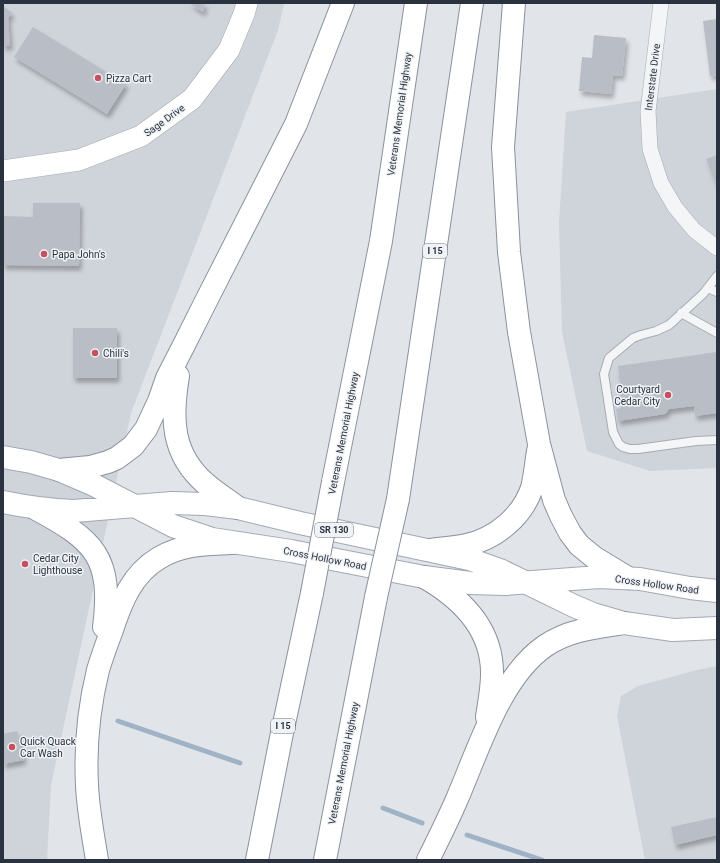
<svg xmlns="http://www.w3.org/2000/svg" width="720" height="863" font-family="Roboto,sans-serif">
<defs>
<filter id="shadow"><feDropShadow dx="2.5" dy="4.5" stdDeviation="2" flood-color="#0004"/></filter>
</defs>
<rect width="100%" height="100%" fill="#e1e4e9"/>
<path fill="#cfd3da" d="M3,3H284L278,30L131,413L51,785L47,860H3Z
M717,89V468L650,471L587,451L562,332L559,223L566,112Z
M717,666V860H645L617,716L621,696L638,686L697,670Z"/>
<g fill="none" stroke-linecap="round" stroke-linejoin="round">
<path stroke="#9fb2c6" stroke-width="5" d="M118,721L240,763
M383,808L422,823
M467,835L542,860"/>
</g>
<path fill="#b9bdc5" filter="url(#shadow)" d="M189,3H205L203,12Z
M3,6L12,13L8,18L10,46H3Z
M717,19V75L710,76L703,21Z
M33,27L126,84L107,114L14,57Z
M594,35L626,38L622,76L613,75L611,94L579,91L582,57L592,58Z
M717,155V186L706,159Z
M33,203H80L79,266L3,265V216L33,217Z
M73,328H117V378H73Z
M717,352V413L695,416L694,406L669,409L665,414L618,421L616,409L621,408L618,385L620,384L618,366Z
M17,731L24,760L3,764V734Z
M717,817V835L675,845L671,827Z"/>
<g fill="none" stroke-linecap="round" stroke-linejoin="round">
<defs>
<path id="lane" d="M717,276L703,294L669,325L656,331L641,335L633,338L609,358L604,374L613,432L619,444L623,447L630,449H638L696,441L717,440
M708,288L717,292
M681,313L717,333"/>
<path id="street" d="M661,3L648,111L650,149L661,183L675,207L694,230L717,248"/>
<path id="secondary" d="M3,171L79,160L141,136L192,99L229,50L244,14L247,3"/>
<path id="primary" d="M3,457L31,462L59,470L94,485L173,526L212,539L291,551L424,577L470,583L505,584L599,577L640,579L690,588L717,591
M3,502C27,507 50,510 74,511L172,503L205,504L238,508L300,523L469,559L500,570L574,606L593,614L624,623L673,630L717,628"/>
<path id="highway" d="M514,3L503,147L509,252L519,332L539,444L554,500L561,516L570,533L579,545L595,558L628,578
M178,376C171,418 171,454 206,484C216,493 228,500 238,508
M59,470L90,467L108,462L117,458L133,446L146,429L159,401L167,378L184,345L202,309L296,124L343,3
M333,482L381,241L416,3
M398,499L472,3
M36,509C94,540 113,557 104,627
M430,550C442,548 455,548 467,545C496,538 522,517 532,488C535,476 536,463 538,451
M424,577C461,598 493,629 492,675C492,689 489,703 487,717
M97,860C93,835 88,810 87,785C85,747 89,707 98,670C102,657 107,643 112,630C121,602 132,574 159,558C182,544 206,544 232,543
M257,860L281,738L312,593
M325,860L376,597
M428,860C438,840 448,820 457,799C478,751 500,677 545,646C568,630 597,627 624,623"/>
</defs>
<use href="#lane" stroke="#a7abb3" stroke-width="10"/>
<use href="#street" stroke="#a7abb3" stroke-width="16"/>
<use href="#secondary" stroke="#a7abb3" stroke-width="22"/>
<use href="#primary" stroke="#a1a9b3" stroke-width="24"/>
<use href="#highway" stroke="#8a929e" stroke-width="24"/>
<use href="#lane" stroke="#f3f5f7" stroke-width="8"/>
<use href="#street" stroke="#f3f5f7" stroke-width="15"/>
<use href="#secondary" stroke="#fff" stroke-width="21"/>
<use href="#primary" stroke="#fff" stroke-width="22"/>
<use href="#highway" stroke="#fff" stroke-width="22"/>
<defs>
<path id="highway-bridge" d="M312,593L333,482
M376,597L398,499"/>
</defs>
<use href="#highway-bridge" stroke="#8a929e" stroke-width="24" stroke-linecap="butt"/>
<use href="#highway-bridge" stroke="#fff" stroke-width="22"/>
</g>
<g fill="#c35162" stroke="#f0f3f6" stroke-width="1.5">
<circle cx="98" cy="78" r="4"/>
<circle cx="44" cy="254" r="4"/>
<circle cx="95" cy="353" r="4"/>
<circle cx="668" cy="395" r="4"/>
<circle cx="25" cy="564" r="4"/>
<circle cx="12" cy="747" r="4"/>
</g>
<g text-anchor="middle" stroke-width="3" stroke-linejoin="round" paint-order="stroke">
<g fill="#f0f3f6" stroke="#666c76" stroke-width="1">
<rect x="423" y="244" width="24" height="14" rx="3"/>
<rect x="315" y="523" width="38" height="14" rx="3"/>
<rect x="271" y="719" width="24" height="14" rx="3"/>
</g>
<g font-size="9" font-weight="bold" fill="#2b323f">
<text x="435" y="254">I 15</text>
<text x="334" y="533">SR 130</text>
<text x="283" y="729">I 15</text>
</g>
<g font-size="10" fill="#2b323f" stroke="#f0f3f6">
<text transform="translate(652 77) rotate(-83)" y="4">Interstate Drive</text>
<text transform="translate(399 114) rotate(-82)" y="4">Veterans Memorial Highway</text>
<text transform="translate(164 120) rotate(-36)" y="4">Sage Drive</text>
<text transform="translate(343 433) rotate(-79)" y="4">Veterans Memorial Highway</text>
<text transform="translate(325 558) rotate(11)" y="4">Cross Hollow Road</text>
<text transform="translate(657 584) rotate(8)" y="4">Cross Hollow Road</text>
<text transform="translate(343 763) rotate(-79)" y="4">Veterans Memorial Highway</text>
</g>
<g font-size="10" fill="#2b323f" stroke="#f0f3f6" text-anchor="start">
<text x="106" y="82">Pizza Cart</text>
<text x="52" y="258">Papa John's</text>
<text x="103" y="357">Chili's</text>
<text x="660" y="393" text-anchor="end">Courtyard<tspan x="660" dy="12">Cedar City</tspan></text>
<text x="33" y="562">Cedar City<tspan x="33" dy="12">Lighthouse</tspan></text>
<text x="20" y="745">Quick Quack<tspan x="20" dy="12">Car Wash</tspan></text>
</g>
</g>
<rect width="720" height="863" fill="none" stroke="#2b323f" stroke-width="8"/>
</svg>
